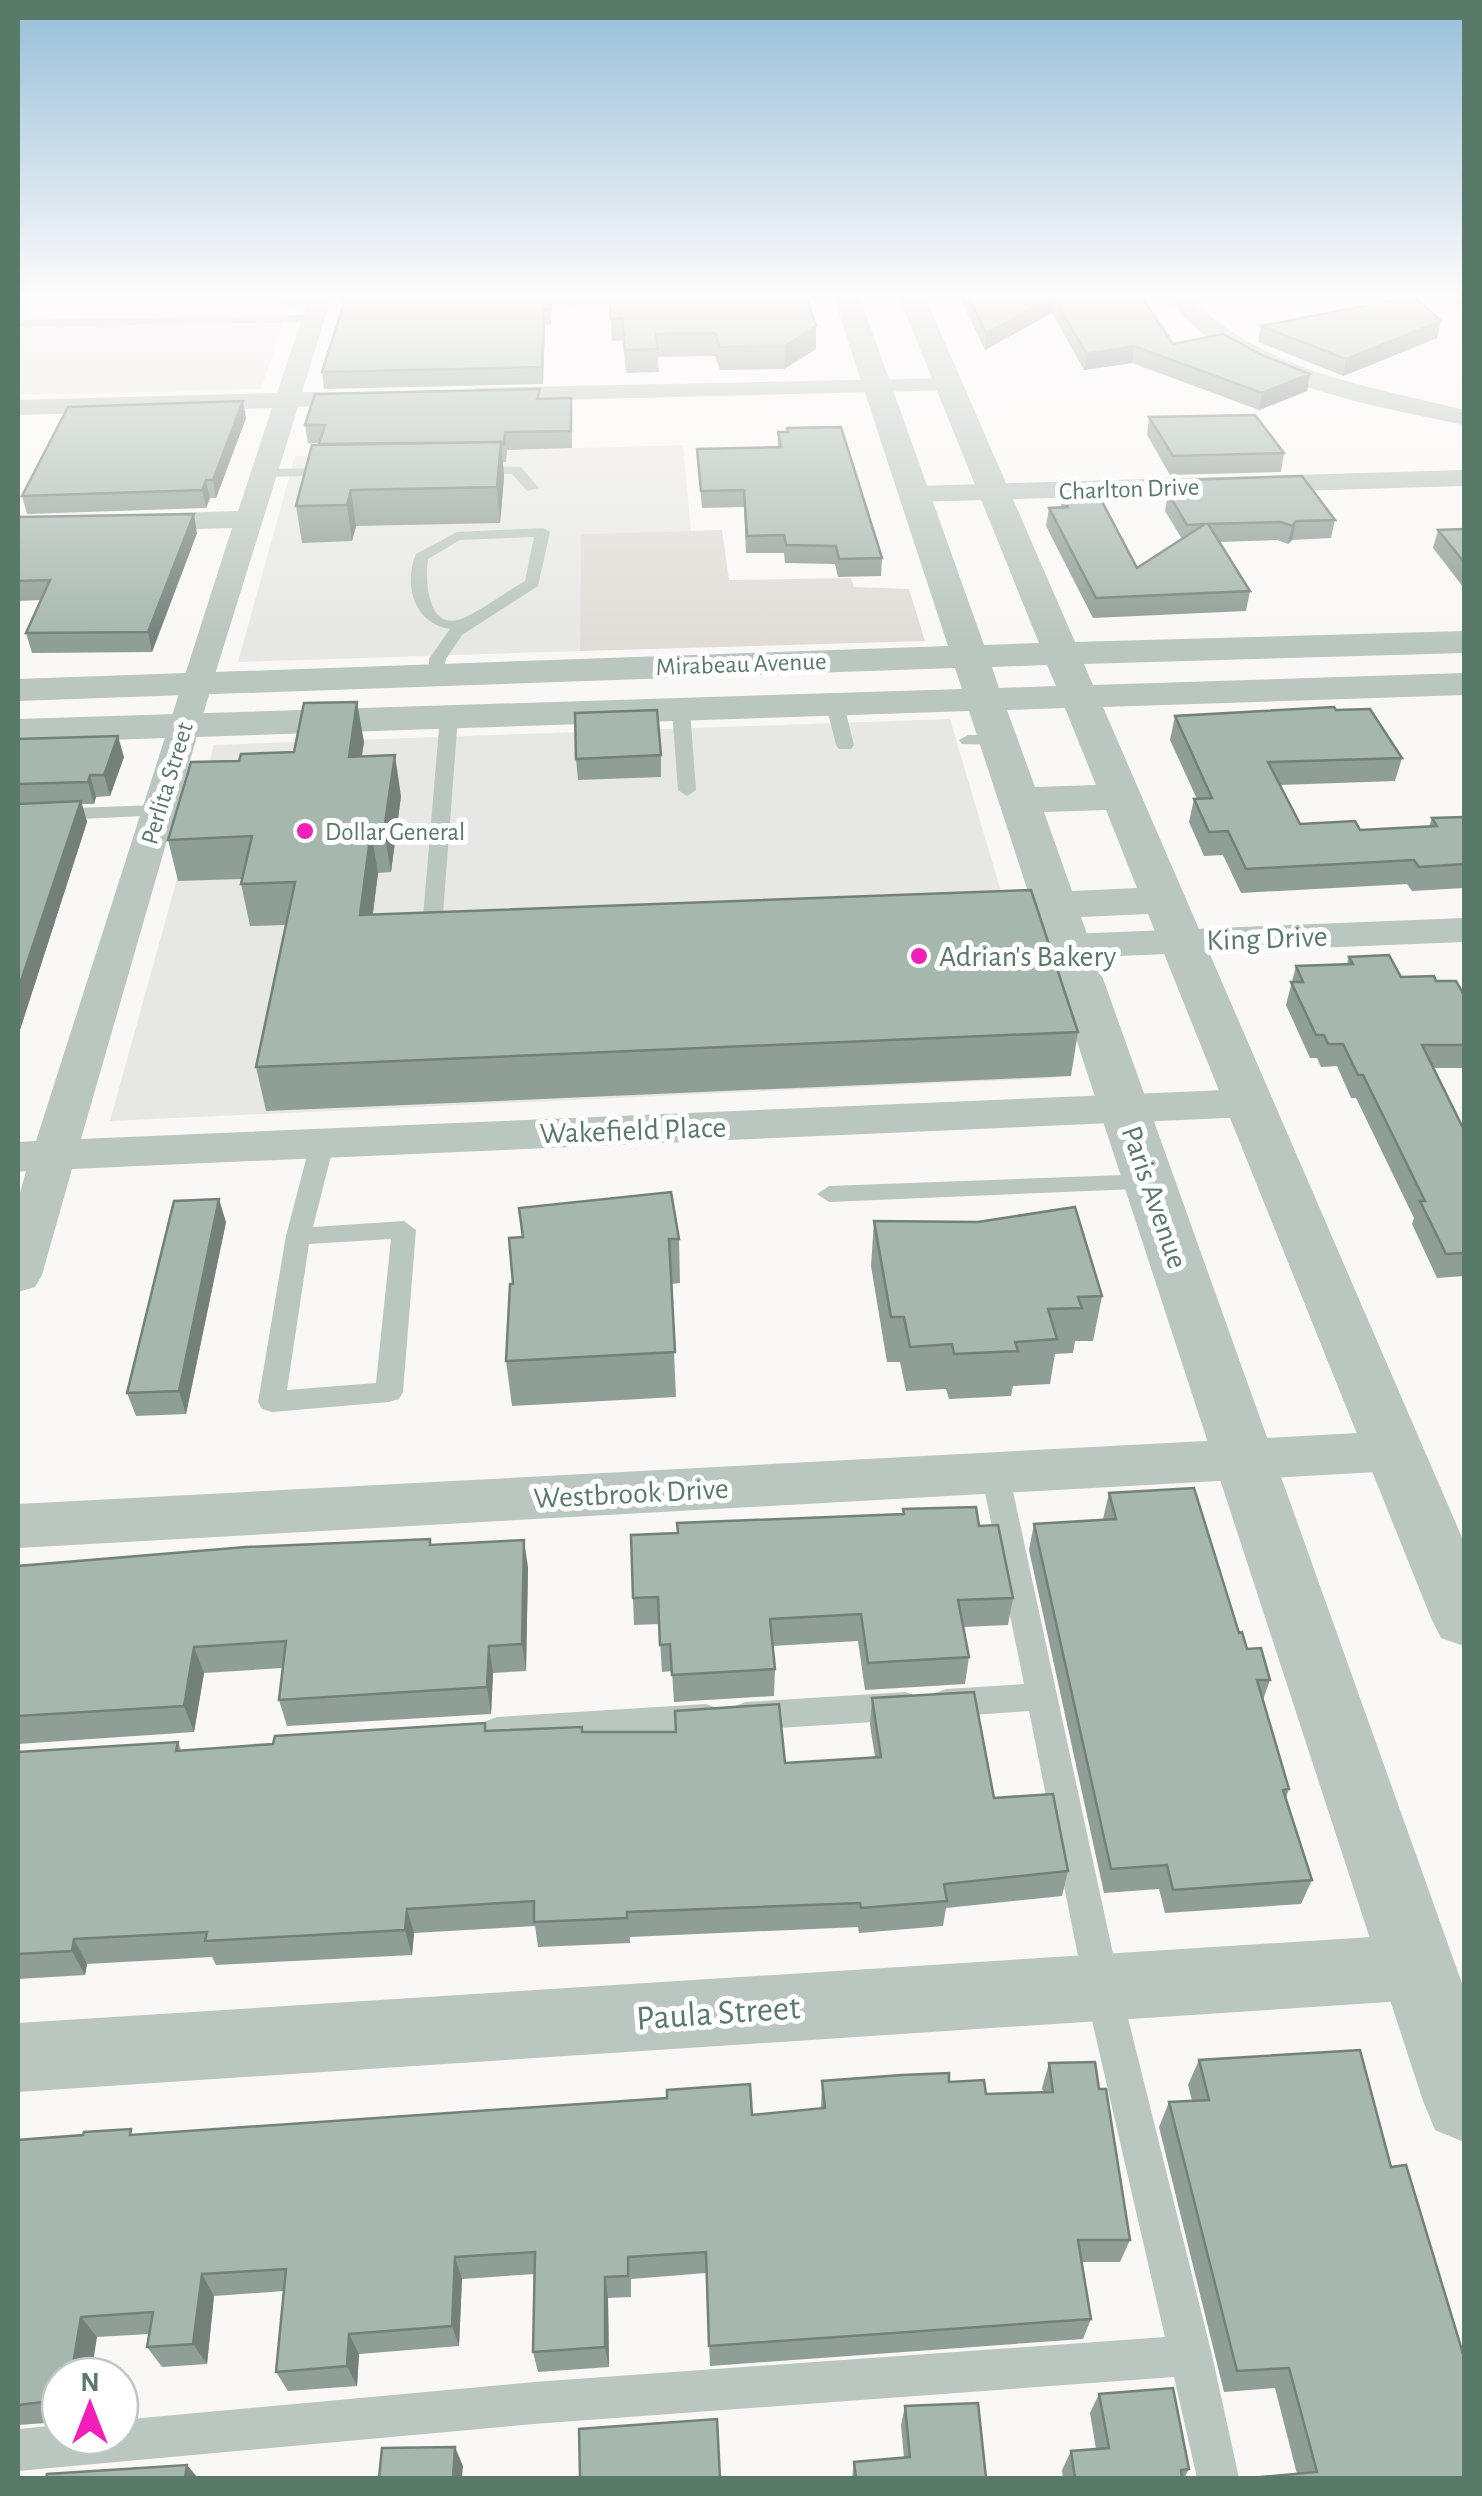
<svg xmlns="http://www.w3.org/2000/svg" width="1482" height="2496" font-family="'Alegreya Sans',sans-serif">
<rect width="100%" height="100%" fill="#faf7f7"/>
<path fill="#e7e8e6" d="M18,292H294L261,389L18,395Z
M683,445L691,531L581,534L580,651L238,662L295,456Z
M950,719L1056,1078L110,1121L214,745Z"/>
<path fill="#e0dcd6" d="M722,530L729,580L851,578L854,587L909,589L925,641L580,651L581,534Z"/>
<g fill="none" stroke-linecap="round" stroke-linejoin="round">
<path fill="#bac6c0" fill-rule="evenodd" d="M273,292H285V297L325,303C313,309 285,306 273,300Z
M314,315L318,322L18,327V320Z
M470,466L521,467L539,488L527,491L512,474L465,473V467Z
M335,468L342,472L340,475L265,477L258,473L265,469Z
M543,528L550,532L538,586L462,635L446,659L441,679H429V659L450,629C414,624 403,584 416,554L457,532ZM534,537L525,581C509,590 476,614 461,619C427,631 425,579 428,559L460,540Z
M835,700L844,705L854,745L851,749H839L836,745L826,705Z
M681,705L690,710L696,790L687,796L678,790L672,710Z
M449,712L458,717L441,940L431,946L421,940L440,717Z
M968,735H998L1007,740L998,745L962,744L959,740Z
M157,805L164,807V815L18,822V810Z
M322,1136L334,1144L313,1227L404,1221L416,1230L403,1392L399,1399L389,1402L272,1412L262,1409L258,1402L286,1236L310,1144ZM391,1239L376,1383L287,1390L309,1244Z
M1150,1174L1159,1176L1162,1182L1159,1188L829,1202L817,1194L829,1186Z
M995,1462L1005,1465L1009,1473L1120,1986L1212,2355L1239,2478H1197L1174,2377L534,2424L18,2471V2429L60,2425V2436H120V2420L534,2382L1165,2337L1084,1986L1029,1711L946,1717L935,1713L930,1703L935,1693L946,1689L1024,1684L981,1473L985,1465Z
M906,1692L917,1696L922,1706L917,1716L906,1720L746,1730L735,1726L730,1716L735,1706L746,1702Z
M706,1704L717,1708L722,1718L717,1728L706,1732L497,1745L486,1741L481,1731L486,1721L497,1717Z"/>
<path fill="#bac6c0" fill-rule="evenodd" d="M311,292H333L302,392H319L331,399L319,406L298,407L212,684L81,1139L1249,1089L1264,1093L1271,1103L1264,1113L1249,1117L72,1169L42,1275L35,1287L18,1292V1200L26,1171L18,1172V1142L36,1141L232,528L18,534V518L238,511L272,408L18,415V400L277,393Z
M683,292V301L675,303L487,307L476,300L487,293Z
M732,292H856L845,299L742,301L734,299Z
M1162,292H1185C1259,371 1364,385 1464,410V425C1360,403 1230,383 1162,292Z
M1433,292L1464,294V310Z
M948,378L957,380L960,385L957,390L476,402L464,395L476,388Z
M1464,470V486L914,502L900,494L914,486Z
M1464,918V942L1069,958L1055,954L1049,946L1055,938L1069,934Z
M1395,1431L1414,1437L1421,1451L1414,1465L1395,1471L18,1548V1504Z
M1419,1934L1443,1944L1452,1967L1443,1990L1419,2000L18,2092V2023Z"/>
<path fill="#bac6c0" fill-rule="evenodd" d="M832,292H858L984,645L1039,643L897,292H923L1075,642L1464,631V653L1084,664L1093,685L1464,673V695L1103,707L1464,1542V1646L1441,1638L1431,1618L1148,914L1081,917L1464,1989V2142L1435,2130L1423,2101L969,711L18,743V719L962,689L955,668L18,701V679L948,646ZM1047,665L1056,686L999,688L992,667ZM1065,708L1096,785L1035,787L1007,710ZM1106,810L1137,888L1072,891L1044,812Z"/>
</g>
<path fill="#8f9e96" d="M609,292L816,326V349L784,369L720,370L715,356L658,357L659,372L626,373L623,341H612Z
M957,292H1138L1173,344L1262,355L1310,374L1307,391L1259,410L1132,363L1084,370L1052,313L985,350Z
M551,293L552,308L551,325H545L543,384L324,389L322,372Z
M1261,326L1437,338L1343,376L1258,342Z
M540,389V399L572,415V448L507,450L506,462H503L504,477L500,523L356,526L352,541L302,543L296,506L320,443H308L305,425Z
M1149,417L1284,453L1281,472L1170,475L1147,435Z
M246,418L216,498H210L206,508L27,514L22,496Z
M778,432L882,558L881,576L838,577L835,564L785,563L784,553H746L744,507L702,508L697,449L778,447Z
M1186,480L1335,520L1331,538L1292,540L1288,544L1277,540L1219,542L1250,591L1246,611L1093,618L1046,526L1049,508L1061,507L1062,494L1137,568L1182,539L1165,511L1168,493L1184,492Z
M18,517L197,533L152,652L32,653L26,633L41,600L18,601Z
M1464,529V588L1433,548L1438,530Z
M1336,710L1402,758L1395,781L1280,785L1300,824L1360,830L1429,827L1432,818L1464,817V888L1412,891L1407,884L1241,893L1223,855L1204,856L1189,822L1194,799H1197L1170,740L1175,716Z
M18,739L124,757L110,796L96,797L94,804H82L87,822L18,1036Z
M364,742L362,756L401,796L391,872L378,873L373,914L1078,1032L1071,1076L266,1111L256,1067L286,925L250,926L241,884L242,879L178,881L168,840L239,761Z
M661,755V777L578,780L576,759Z
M1349,957L1401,977L1436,981L1464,995V1068H1434L1464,1130V1276L1437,1278L1412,1224L1414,1218L1356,1098H1351L1337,1066L1321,1067L1317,1058H1310L1286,1005L1296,966L1347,964Z
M519,1208L679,1239L680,1283L671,1284L676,1397L512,1406L506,1361L513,1284L522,1237Z
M874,1221L1102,1296L1093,1341H1075L1073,1353L1055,1354L1050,1384L1013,1386L1011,1396L949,1399L946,1389L906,1391L900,1362H887L871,1266Z
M226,1222L186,1414L136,1416L127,1393Z
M1109,1493L1239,1633L1247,1649L1270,1680L1263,1700L1289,1789L1286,1798L1312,1880L1301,1904L1165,1913L1159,1889L1104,1893L1029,1550L1034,1524L1103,1519Z
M903,1509L979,1526L1013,1598L1008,1625L963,1627L969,1657L965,1684L865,1690L858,1641L772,1646L775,1669L774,1696L674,1702L672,1671L662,1672L659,1624L634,1625L633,1598L678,1533L903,1514Z
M430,1539L431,1545L528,1567L526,1671L493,1673L491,1714L287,1726L279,1700L283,1668L204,1673L194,1732L18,1744V1566Z
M872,1698L994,1798L1068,1871L1062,1896L946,1908L943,1926L859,1933L858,1927L630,1937V1943L538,1947L535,1926L414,1933L412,1955L216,1965L212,1957L87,1964L85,1975L18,1979V1752L178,1742L181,1750L487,1731L582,1732L785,1763L875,1757L870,1725Z
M1199,2060L1464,2478L1297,2474L1275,2388L1224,2392L1159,2127L1169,2102L1192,2101L1188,2085Z
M1049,2063L1130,2240L1120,2262H1081L1091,2319L1083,2339L710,2366L706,2273L631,2279V2297L608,2298L609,2367L538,2372L533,2352L535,2274L462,2279L459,2346L359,2354L357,2386L288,2391L276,2372L284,2291L214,2296L207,2364L162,2367L147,2347L149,2334L97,2337L60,2376V2422L18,2425V2140L134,2135L752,2115L821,2109L822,2081L949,2082L986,2094L1043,2092L1042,2088Z
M1099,2394L1189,2469L1184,2478H1063L1062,2470L1071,2451L1096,2449L1090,2413Z
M905,2406L986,2478H852L854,2462L904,2458L901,2425Z"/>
<path fill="#74817a" d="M1053,297L1052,313L985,350L986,333Z
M544,309L545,325L543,384L542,367Z
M1441,321L1437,338L1343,376L1346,359Z
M816,326V349L784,369L785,346Z
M1134,346L1132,363L1084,370L1087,354Z
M1310,374L1307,391L1259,410L1262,393Z
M243,401L246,418L216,498L213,480Z
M501,442L504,477L500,523L497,487Z
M206,480L210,498L206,508L202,490Z
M351,490L356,526L352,541L347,505Z
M194,514L197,533L152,652L148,632Z
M1296,521L1292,540L1288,544L1292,526Z
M357,702L364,742L355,798L349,757Z
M118,736L124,757L110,796L104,775Z
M395,755L401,796L391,872L384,830Z
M90,775L96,797L94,804L88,782Z
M81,801L87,822L18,1036V990Z
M371,831L378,873L367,957L360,915Z
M219,1199L226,1222L186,1414L179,1391Z
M524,1540L528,1567L526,1671L522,1644Z
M489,1646L493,1673L491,1714L487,1687Z
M194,1647L204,1673L194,1732L184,1706Z
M407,1909L414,1933L412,1955L405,1930Z
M74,1939L87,1964L85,1975L72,1951Z
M455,2257L462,2279L459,2346L452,2326Z
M202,2274L214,2296L207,2364L193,2344Z
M605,2277L608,2298L609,2367L605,2347Z
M81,2317L97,2337L91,2376H71Z
M349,2334L359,2354L357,2386L347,2366Z
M455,2447L463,2466L462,2478H453Z
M187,2465L198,2478H185Z"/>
<path fill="#a6b8ae" stroke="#74817a" stroke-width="2.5" d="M609,292H805L816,326L785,346L720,347L715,333L656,334L658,349L625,350L622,318L611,319Z
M966,292H1138L1173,344L1223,334L1262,355L1310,374L1262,393L1134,346L1087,354L1053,297L986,333Z
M551,293L550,309H544L542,367L322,372L346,297Z
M1414,296L1441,321L1346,359L1261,326Z
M540,389L537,399L571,398V431L505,432L504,444H501V442L319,444L325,425H305L315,394Z
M243,401L213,480H206L202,490L22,496L68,407Z
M1255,415L1284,453L1173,456L1149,417Z
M841,427L882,558L839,559L836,546L786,545L784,535L747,536L744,490L701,491L697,449L781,447L778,432H788L787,428Z
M501,442L497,487L351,490L347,505L296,506L312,445Z
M1302,476L1335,520L1296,521L1292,526L1281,522L1208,524L1250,591L1096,598L1049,508L1068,507L1062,494H1098L1137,568L1205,524L1187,525L1168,493L1194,492L1186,480Z
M194,514L148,632L26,633L50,580L18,581V517Z
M1464,529V562L1438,530Z
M357,702L349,757L395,755L384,830L371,831L360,915L1031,890L1078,1032L256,1067L295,882L241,884L252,836L168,840L191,762L239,761L241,754L294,752L304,703Z
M1334,707L1336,710L1370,709L1402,758L1268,762L1300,824L1355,821L1360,830L1437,826L1432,818L1464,817V864L1419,867L1414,860L1246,869L1228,831L1209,832L1194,799L1212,798L1175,716Z
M657,710L661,755L576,759L575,713Z
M118,736L104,775H90L88,782L18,784V739Z
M81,801L18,990V804Z
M1389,955L1401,977L1434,976L1436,981H1456L1464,995V1045H1422L1464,1130V1253L1446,1254L1420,1201H1425L1363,1075H1358L1343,1044H1328L1324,1035H1316L1291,982H1303L1296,966L1353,964L1349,957Z
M671,1192L679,1239H669L675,1352L506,1361L510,1284H513L509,1238L523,1237L519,1208Z
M219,1199L179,1391L127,1393L174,1201Z
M1075,1207L1102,1296L1078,1297L1082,1308L1048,1309L1057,1339L1015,1342L1018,1351L954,1354L952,1344L910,1347L904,1317H891L874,1221L978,1222Z
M1194,1488L1239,1633L1242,1632L1247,1649L1261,1648L1270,1680H1257L1289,1789L1283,1790L1312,1880L1173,1890L1167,1865L1111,1869L1034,1524L1116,1519L1109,1493Z
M976,1507L979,1526L998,1525L1013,1598L958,1600L969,1657L868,1663L861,1614L770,1619L775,1669L672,1675L670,1644L660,1645L658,1597L633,1598L631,1535L678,1533L677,1523L904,1514L903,1509Z
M430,1539V1545L524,1540L522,1644L489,1646L487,1687L279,1700L286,1641L194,1647L184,1706L18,1716V1566L246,1547Z
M974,1692L994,1798L1053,1794L1068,1871L944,1884L947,1901L861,1908L860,1903L627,1912V1918L534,1922V1901L407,1909L405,1930L205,1941L207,1932L74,1939L72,1951L18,1954V1752L178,1742L176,1751L273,1744L275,1736L485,1723V1731L582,1727V1732H676L675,1711L779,1704L785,1763L881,1757L872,1698Z
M1360,2050L1391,2167L1406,2165L1464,2357V2478H1250L1317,2472L1289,2368L1237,2371L1169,2102L1209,2100L1199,2060Z
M1095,2062L1099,2089H1106L1130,2240H1078L1091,2319L709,2346L706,2252L628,2257V2276L605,2277V2347L533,2352L535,2252L455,2257L452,2326L349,2334L347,2366L276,2372L286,2269L202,2274L193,2344L147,2347L153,2312L81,2317L71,2376H60V2407L46,2408L42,2402L18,2405V2140L83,2135L84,2132L131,2129L130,2135L667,2098V2090L750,2084L752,2115L825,2108L822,2081L902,2075L949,2073V2082L984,2080L986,2094L1053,2092L1049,2063Z
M1173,2388L1189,2469L1181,2470L1182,2478H1075L1071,2451L1109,2448L1099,2394Z
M978,2403L986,2478H856L854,2462L910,2457L905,2406Z
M717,2419L720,2478H580L579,2429Z
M455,2447L453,2478H379L382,2448Z
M187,2465L185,2478H46L47,2474Z"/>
<linearGradient id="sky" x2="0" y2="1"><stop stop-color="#96bed8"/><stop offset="0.46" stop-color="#fdfbfb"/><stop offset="1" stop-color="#fdfbfb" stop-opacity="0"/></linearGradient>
<rect width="1482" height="641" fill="url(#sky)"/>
<g fill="#f21fb9" stroke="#fff" stroke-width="4">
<circle cx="305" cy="831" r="10"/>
<circle cx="919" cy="956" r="10"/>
</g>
<g text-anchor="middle" stroke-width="10" stroke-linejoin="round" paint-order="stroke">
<g font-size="25" fill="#597969" stroke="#fff">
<text transform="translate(1129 488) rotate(-2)" y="9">Charlton Drive</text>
<text transform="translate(741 663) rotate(-2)" y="9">Mirabeau Avenue</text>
<text transform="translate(166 783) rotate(-73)" y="9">Perlita Street</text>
</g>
<g font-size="25" fill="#597969" stroke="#fff" text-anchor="start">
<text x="325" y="840">Dollar General</text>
</g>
<g font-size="30" fill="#597969" stroke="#fff">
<text transform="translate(1267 938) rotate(-2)" y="10">King Drive</text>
<text transform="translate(633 1130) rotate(-2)" y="10">Wakefield Place</text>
<text transform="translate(1155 1197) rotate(71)" y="10">Paris Avenue</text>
<text transform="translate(631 1493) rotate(-3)" y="10">Westbrook Drive</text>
</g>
<g font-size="30" fill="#597969" stroke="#fff" text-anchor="start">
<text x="939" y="966">Adrian's Bakery</text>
</g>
<g font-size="35" fill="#597969" stroke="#fff">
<text transform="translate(718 2012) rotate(-4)" y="12">Paula Street</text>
</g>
</g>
<rect width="1482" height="2496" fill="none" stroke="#597969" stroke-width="40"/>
<g transform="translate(90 2406)"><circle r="48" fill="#ffffff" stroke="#bdc9c3" stroke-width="2.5"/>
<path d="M0-8L18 38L0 25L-18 38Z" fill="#f21fb9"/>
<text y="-15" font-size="28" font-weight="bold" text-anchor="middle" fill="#597969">N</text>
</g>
</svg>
